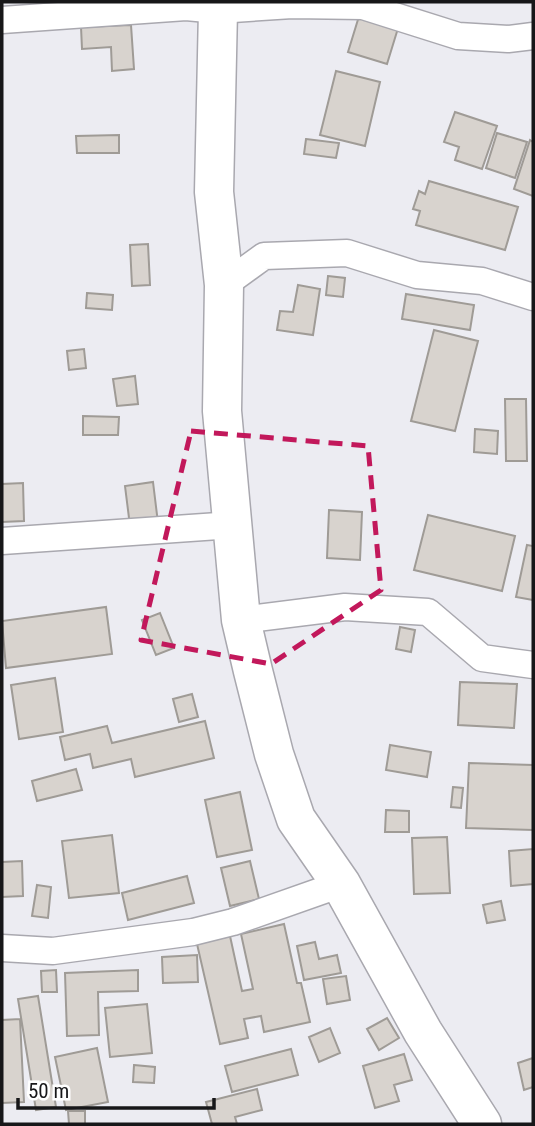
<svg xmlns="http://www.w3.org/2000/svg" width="535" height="1126" font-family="'Roboto Condensed',sans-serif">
<rect width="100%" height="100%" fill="#ececf2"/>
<path fill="#d8d3ce" stroke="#9f9b96" stroke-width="2" d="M360,13L399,25L387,64L348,52Z
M131,25L134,69L112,71L111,47L82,49L81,27Z
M336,71L380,82L365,146L320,135Z
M455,112L497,126L482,169L455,160L459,147L444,142Z
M497,133L527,142L515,178L486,168Z
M119,135V153H77L76,136Z
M306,139L339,143L336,158L304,154Z
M530,140L533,142V196L514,189Z
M429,181L518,207L505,250L416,225L420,211L413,209L419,191L425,194Z
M148,244L150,285L132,286L130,245Z
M328,276L345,278L343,297L326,295Z
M298,285L320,289L313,335L277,330L280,311L293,312Z
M87,293L113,295L112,310L86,308Z
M406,294L474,305L470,330L402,319Z
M434,330L478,341L455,431L411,421Z
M84,349L86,368L69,370L67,351Z
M135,376L138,404L117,406L113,379Z
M505,399H526L527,461H506Z
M83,416L119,417L118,435H83Z
M475,429L498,431L497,454L474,452Z
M153,482L158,523L130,526L125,486Z
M23,483L24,521L2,522V484Z
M329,510L362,512L360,560L327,558Z
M428,515L515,536L502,591L414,570Z
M527,545L533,546V600L516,597Z
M106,607L112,654L6,668L2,621Z
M160,613L174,648L156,655L142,620Z
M400,627L415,630L411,652L396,649Z
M55,678L63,732L19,739L11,685Z
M460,682L517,684L514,728L458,725Z
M192,694L198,717L179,722L173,699Z
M205,721L214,758L135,777L131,759L93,768L90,754L65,760L60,737L107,726L112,743Z
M390,745L431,752L427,777L386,770Z
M469,763L533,765V830L466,828Z
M76,769L82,790L37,801L32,781Z
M453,787L463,788L461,808L451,807Z
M240,792L252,850L217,857L205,800Z
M386,810L409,811V832H385Z
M112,835L119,893L69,898L62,841Z
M447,837L450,893L414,894L412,838Z
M533,849V884L511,886L509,851Z
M22,861L23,896L2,897V862Z
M250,861L259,899L230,906L221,868Z
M187,876L194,903L128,920L122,893Z
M37,885L51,887L48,918L32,916Z
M501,901L505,920L487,923L483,905Z
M284,924L297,983H301L310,1022L264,1032L261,1016L244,1019L248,1038L220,1044L197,944L230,936L242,991L253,989L241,934Z
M315,942L319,959L337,955L341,973L304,980L297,946Z
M197,955L198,982L163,983L162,957Z
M56,970L57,992H42L41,971Z
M138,970V991L98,992L99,1035L67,1036L65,973Z
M346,976L350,1000L327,1004L323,979Z
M38,996L56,1107L36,1110L18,999Z
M147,1004L152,1053L110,1057L105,1008Z
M387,1018L399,1038L379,1050L367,1029Z
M20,1019L24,1102L2,1103V1020Z
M330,1028L340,1053L319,1062L309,1037Z
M97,1048L108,1102L66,1110L55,1057Z
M291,1049L298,1075L232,1092L225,1066Z
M404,1054L412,1080L394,1085L399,1101L375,1108L363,1066Z
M533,1058V1087L524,1090L518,1063Z
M134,1065L155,1067L154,1083L133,1082Z
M257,1089L262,1110L235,1117L237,1124H212L206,1102Z
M68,1111H85V1124H69Z"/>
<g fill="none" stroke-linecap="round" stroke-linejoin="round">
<defs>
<path id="street" d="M2,20L186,7L218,10L292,5L363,6L458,36L508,39L533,36
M224,285L264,256L347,253L417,275L482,281L533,297
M2,541L233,525
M241,620L345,607L428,612L482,658L533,665
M2,948L53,951L193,932L233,922L341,884"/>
<path id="primary" d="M216,2L218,10L214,192L224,285L222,411L241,620L253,671L274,754L296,819L341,884L423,1032L482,1124"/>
</defs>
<use href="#street" stroke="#a9a8af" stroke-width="29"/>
<use href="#primary" stroke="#a9a8af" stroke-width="41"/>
<use href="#street" stroke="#fff" stroke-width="26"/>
<use href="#primary" stroke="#fff" stroke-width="38"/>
</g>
<path fill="none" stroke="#c2185b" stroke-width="5" stroke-dasharray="14 9" stroke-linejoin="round" d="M191,431L368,446L381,590L271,664L141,640Z"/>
<rect width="535" height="1126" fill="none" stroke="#171719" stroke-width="7"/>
<path d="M18 1098v10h196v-10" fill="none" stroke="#171719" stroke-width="3.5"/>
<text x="28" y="1098" font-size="21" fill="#171719" stroke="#ffffff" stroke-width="5" paint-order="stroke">50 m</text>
</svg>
